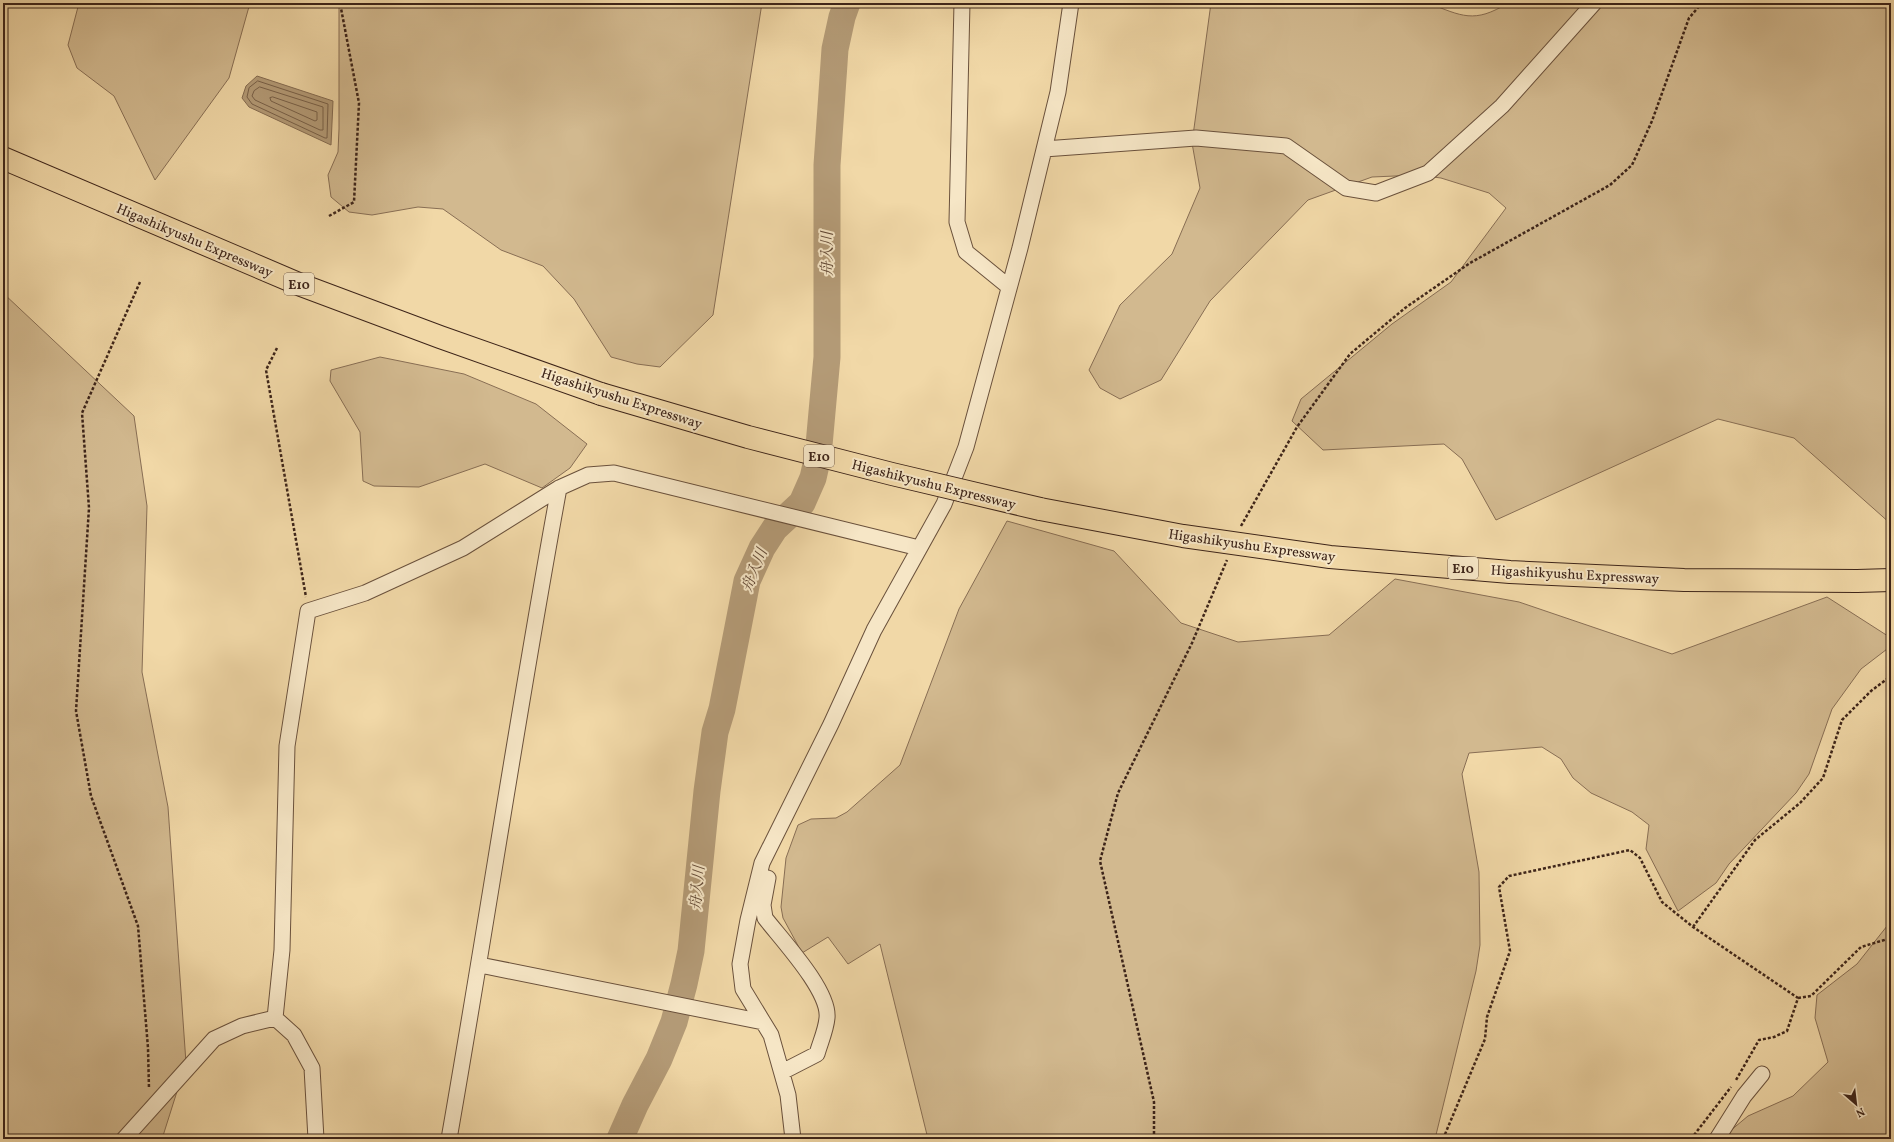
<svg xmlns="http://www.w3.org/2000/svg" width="1894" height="1142" font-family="Vollkorn,'Noto Serif JP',serif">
<rect width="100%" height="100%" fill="#f1d8a7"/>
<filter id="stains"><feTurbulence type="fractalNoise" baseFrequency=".005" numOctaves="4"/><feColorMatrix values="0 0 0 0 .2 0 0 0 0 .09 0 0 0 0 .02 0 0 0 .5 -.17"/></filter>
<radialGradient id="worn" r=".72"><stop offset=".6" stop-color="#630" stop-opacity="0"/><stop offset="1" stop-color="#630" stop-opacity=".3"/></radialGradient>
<path fill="#d2b98f" stroke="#886e54" d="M79,3H250L229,78L155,180L114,96L77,68L68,45Z
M339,3H762L713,315L660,367L637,364L611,357L574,299L543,266L501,250L443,209L418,207L372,215L349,212L331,197L328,175L338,152L339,129Z
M1211,3H1428C1462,16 1474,24 1508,3H1891V524L1794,438L1718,419L1496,520L1462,459L1444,444L1323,450L1292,421L1301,399L1392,324L1451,282L1506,208L1489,193L1441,178L1418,175L1372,177L1308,200L1210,301L1161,380L1120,399L1100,388L1089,370L1120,305L1172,254L1200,188L1192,143Z
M3,293L134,416L147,506L142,672L168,807L186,1063L162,1139H3Z
M380,357L464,374L536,404L587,444L570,468L542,488L485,464L419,487L374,486L363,481L360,432L330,381L331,370Z
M1007,521L1114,551L1181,623L1238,642L1329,635L1395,579L1519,602L1672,654L1827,597L1891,638V646L1861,669L1832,709L1809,774L1796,793L1729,864L1716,883L1678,911L1646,849L1649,825L1632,812L1591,793L1573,778L1561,759L1542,747L1469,753L1462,774L1479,872L1480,945L1476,971L1435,1139H928L880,944L848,964L828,937L802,953L783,918L781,907L786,858L798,825L811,819L836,818L847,812L900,765L959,609Z
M1891,921V1139H1729L1730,1131L1748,1116L1793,1096L1828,1062L1815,1018L1817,995L1857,964Z"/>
<path fill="#b49b77" stroke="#846b51" d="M257,76L333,101L331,145L249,107L242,98L246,86Z"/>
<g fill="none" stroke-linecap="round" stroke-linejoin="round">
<path stroke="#786048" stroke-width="1" d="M258,81L328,104L327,138H325L252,104L247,97L249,88Z
M260,87L323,107V130H320L255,100L252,96L254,91Z
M273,97L317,112V120L315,121L271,101L270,98Z"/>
<path stroke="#b49b77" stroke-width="27" d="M620,1139L635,1105L659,1059L674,1022L684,984L691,951L707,791L715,732L722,709L747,581L762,548L775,528L802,503L813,478L818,456L827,357V165L835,49L842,17L847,3"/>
<defs>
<path id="minor" d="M962,3L957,222L966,252L1009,287
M1044,149L1196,138L1286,146L1346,188L1376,193L1428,173L1502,106L1594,3
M768,878L763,905L765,918C782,940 830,991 827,1018C826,1030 820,1043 817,1054L782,1072
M480,965L763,1022
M275,1018L282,950L287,746L308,611L365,593L463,548L559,488L588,475L614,473L919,548
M275,1018L294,1035L312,1068L316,1139
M124,1139L214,1039L242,1026L275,1018
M449,1139C487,922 519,705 559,488
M793,1139L788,1095L771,1035L743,989L740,964L748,920L762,863L831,724L874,630L944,504L966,447L1020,248L1058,92L1071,3
M1717,1139L1744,1096L1762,1074"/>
<path id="highway" d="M3,158L301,285L440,337L601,394
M1040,509L1183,536L1330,557L1510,572L1684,580L1857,581L1891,580"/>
</defs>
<use href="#minor" stroke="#6a513c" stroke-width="17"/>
<use href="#highway" stroke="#3d2419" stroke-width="24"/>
<path stroke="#3d2419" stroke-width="2.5" stroke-dasharray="3 2" stroke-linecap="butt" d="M329,216L354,202L359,103L340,3
M140,282L82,413L89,508L76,711L91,796L138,926L148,1048L149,1089
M277,348L266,370L306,597
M1241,526L1297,427L1350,354L1405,308L1470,263L1610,185L1632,165L1652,121L1689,18L1702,3
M1693,927L1755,840L1800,803L1823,778L1842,720L1871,691L1891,676
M1798,998L1811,996L1861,947L1891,938
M1154,1139V1102L1100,861L1118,793L1192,643L1227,560
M1443,1139L1485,1039L1487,1017L1510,951L1499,887L1509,876L1630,850L1640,858L1662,902L1693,927L1798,998L1787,1031L1774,1037L1759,1040L1736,1080
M1691,1139L1731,1087"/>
<use href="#minor" stroke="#f6e6c6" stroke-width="15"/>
<use href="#highway" stroke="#f1d8a7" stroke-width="22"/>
<defs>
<path id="highway-bridge" d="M601,394L748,437L892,474L1040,509"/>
</defs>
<use href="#highway-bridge" stroke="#3d2419" stroke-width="24" stroke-linecap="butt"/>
<use href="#highway-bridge" stroke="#f1d8a7" stroke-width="22"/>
</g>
<g text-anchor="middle" stroke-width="4" stroke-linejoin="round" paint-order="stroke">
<g fill="#f6e6c6" stroke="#745e4d" stroke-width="1">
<rect x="284" y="273" width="30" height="22" rx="3"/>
<rect x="804" y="445" width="30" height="22" rx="3"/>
<rect x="1448" y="557" width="30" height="22" rx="3"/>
</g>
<g font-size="13" font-weight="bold" fill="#3d2419">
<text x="299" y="289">E10</text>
<text x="819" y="461">E10</text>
<text x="1463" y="573">E10</text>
</g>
<g font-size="14" fill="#3d2419" stroke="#f6e6c6">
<text transform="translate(195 240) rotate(23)" y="5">Higashikyushu Expressway</text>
<text transform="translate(622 398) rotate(18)" y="5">Higashikyushu Expressway</text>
<text transform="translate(934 484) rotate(14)" y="5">Higashikyushu Expressway</text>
<text transform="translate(1252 545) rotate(8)" y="5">Higashikyushu Expressway</text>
<text transform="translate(1575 574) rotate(3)" y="5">Higashikyushu Expressway</text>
</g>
<g font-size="15" font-style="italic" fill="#614835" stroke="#f6e6c6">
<text transform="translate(827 254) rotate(-90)" y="5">舟入川</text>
<text transform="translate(754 570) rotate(-68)" y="5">舟入川</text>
<text transform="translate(697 888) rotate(-85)" y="5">舟入川</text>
</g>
</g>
<rect width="1894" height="1142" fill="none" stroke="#f1d8a7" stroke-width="16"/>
<rect x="4" y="4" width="1886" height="1134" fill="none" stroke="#3d2419" stroke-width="2"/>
<rect x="8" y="8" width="1878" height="1126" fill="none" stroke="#3d2419"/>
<g transform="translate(1856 1104) rotate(152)" stroke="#f6e6c6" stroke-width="3" paint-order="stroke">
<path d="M0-3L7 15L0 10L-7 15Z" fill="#3d2419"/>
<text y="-6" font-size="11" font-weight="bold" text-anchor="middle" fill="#3d2419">N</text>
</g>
<rect width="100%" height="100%" filter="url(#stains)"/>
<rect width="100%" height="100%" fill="url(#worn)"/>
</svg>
